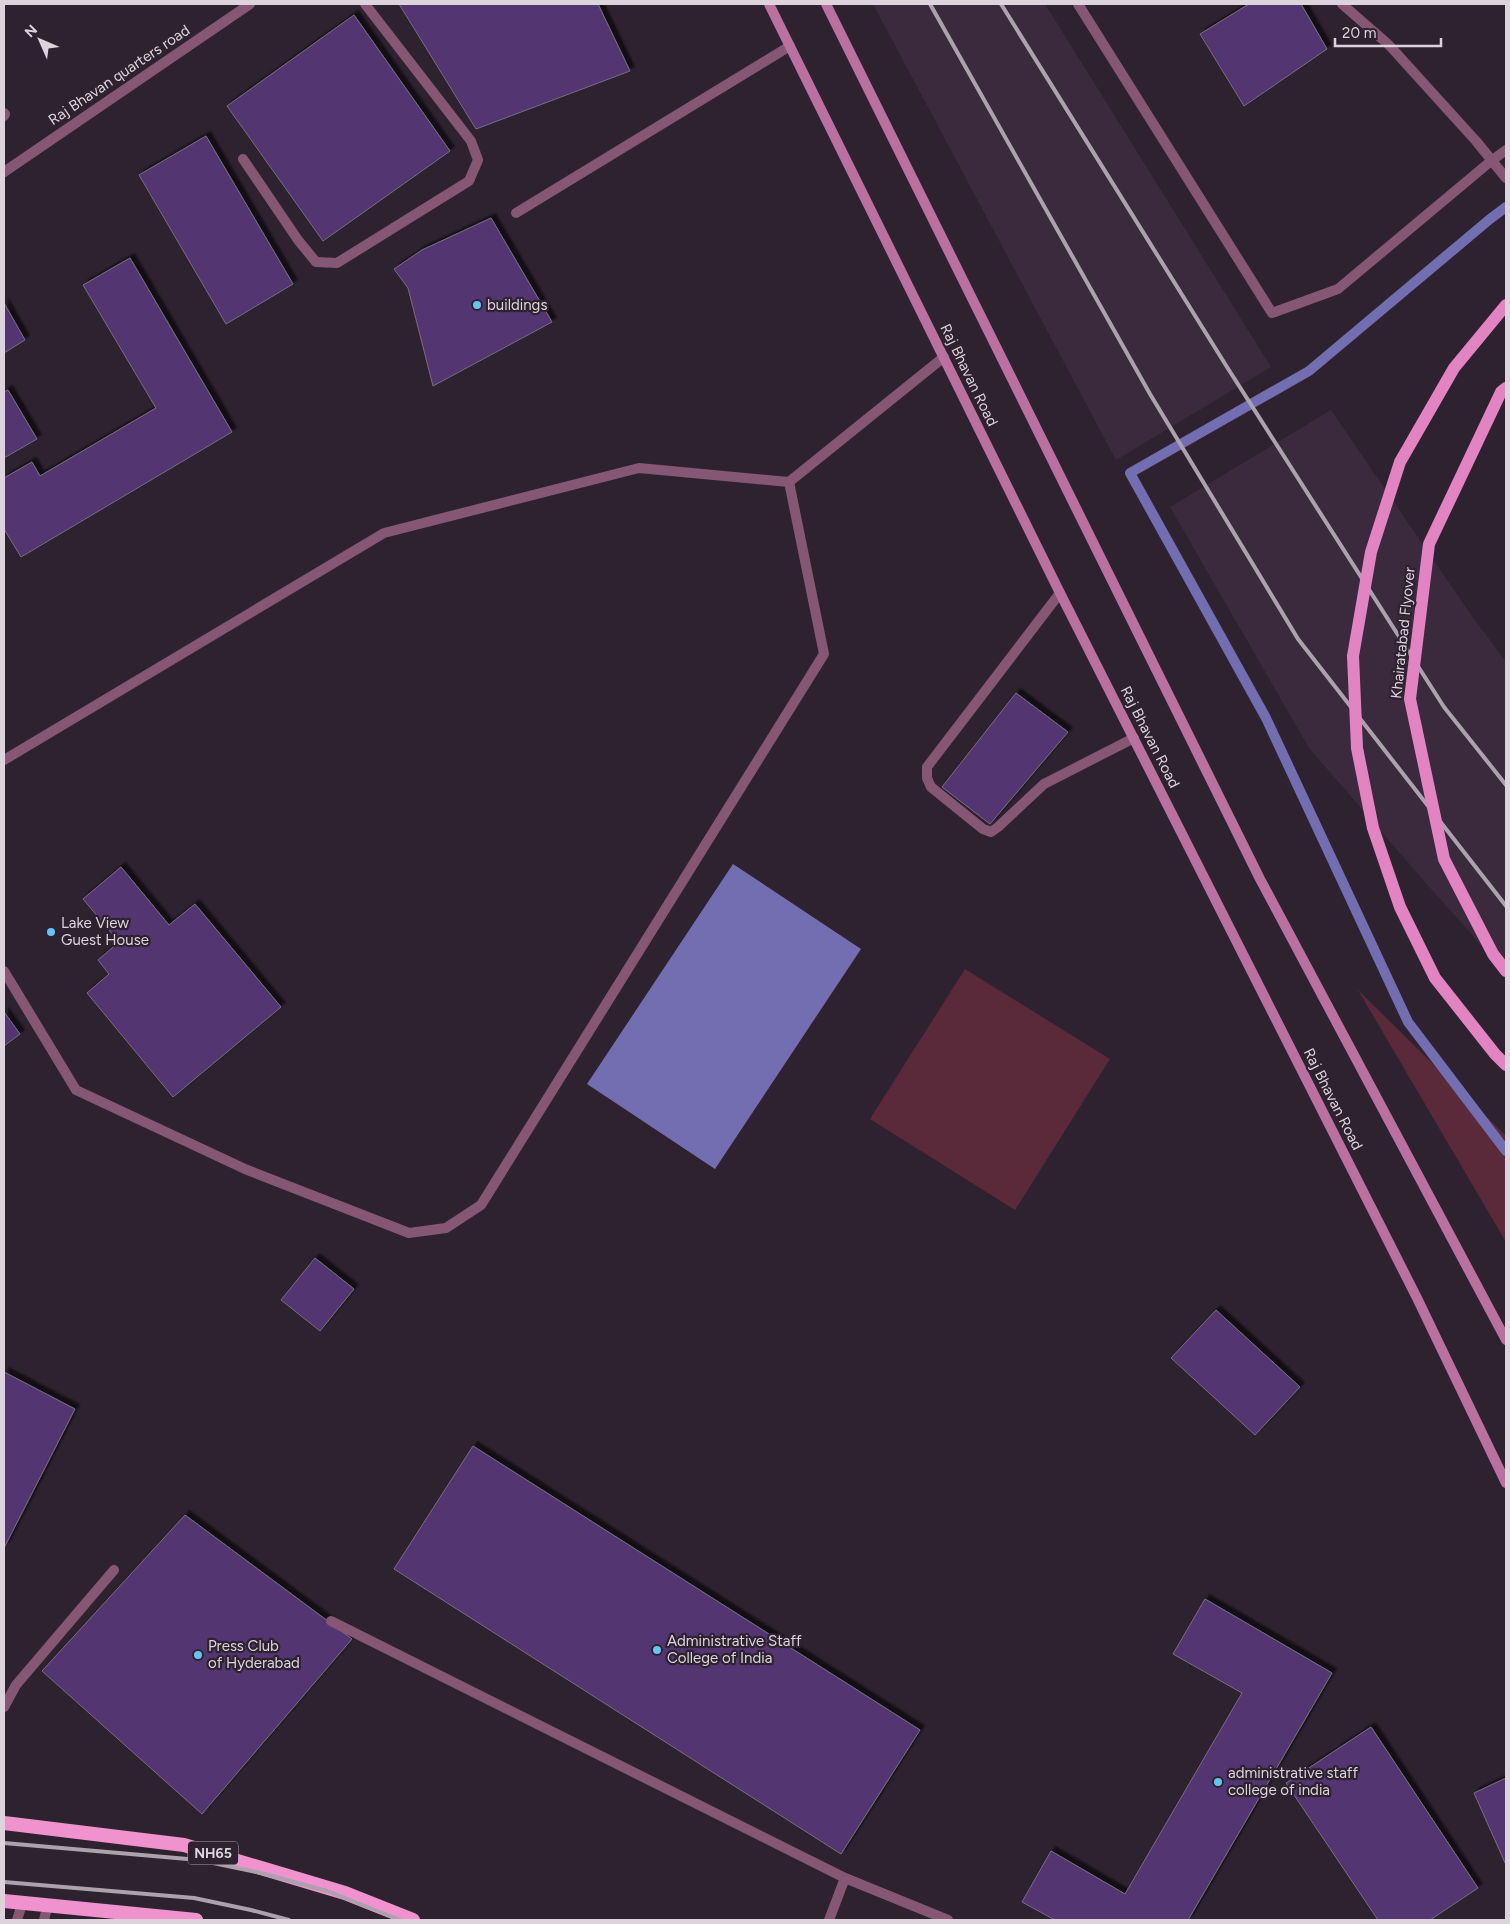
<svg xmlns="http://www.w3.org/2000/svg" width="1510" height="1924" font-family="Figtree,sans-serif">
<defs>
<filter id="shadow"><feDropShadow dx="4.5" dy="-4.5" stdDeviation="1" flood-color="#0009"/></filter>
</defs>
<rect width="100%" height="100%" fill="#2f2230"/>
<path fill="#3b293d" d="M873,4H1045L1271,367L1116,460Z
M1331,410L1469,612L1506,662V973L1424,881L1309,748L1170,507Z"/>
<path fill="#5a293a" d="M965,969L1110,1059L1015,1210L870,1119Z
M1358,990L1506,1136V1242Z"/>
<path fill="#736eb1" d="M733,864L861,949L715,1169L587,1084Z"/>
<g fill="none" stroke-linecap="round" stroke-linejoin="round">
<path stroke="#736eb1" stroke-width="10" d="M1506,207L1490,219L1309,371L1130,473L1266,718L1408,1022L1506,1151"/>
</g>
<path fill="#523571" stroke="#766e82" filter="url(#shadow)" d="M399,4H598L630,71L476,129Z
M1249,4H1301L1327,49L1244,106L1200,34Z
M354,15L450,151L323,241L227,106Z
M206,136L293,284L226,324L139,175Z
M491,218L552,322L433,386L408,288L394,269L422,250Z
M130,258L232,432L21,557L4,529V478L32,462L40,476L156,408L83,285Z
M4,303L25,340L4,353Z
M8,390L37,439L4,458V392Z
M1016,693L1068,732L990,824L942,787Z
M121,867L169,925L195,904L281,1007L173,1097L87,993L109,974L98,960L119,942L83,899Z
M4,1012L20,1034L4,1046Z
M315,1258L354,1289L320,1331L281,1300Z
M1216,1310L1300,1387L1255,1435L1171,1358Z
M4,1372L75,1409L4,1548Z
M473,1446L920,1730L841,1854L394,1569Z
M185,1515L352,1639L202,1814L42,1671Z
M1205,1599L1332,1673L1188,1920H1055L1022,1902L1051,1851L1125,1894L1242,1693L1173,1654Z
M1371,1727L1478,1888L1430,1920H1378L1286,1783Z
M1506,1778V1865L1474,1793Z"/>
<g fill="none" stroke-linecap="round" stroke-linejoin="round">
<path stroke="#855774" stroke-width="10" d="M4,113L5,114L4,116
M243,159L298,240L316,262L337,263L469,181L478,160L471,141L365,4
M516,213L790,46
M1060,593L927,767V778L931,787L983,829L991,832L998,827L1044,784L1134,738
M4,760L384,533L639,468L789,482L944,357
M4,971L76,1090L245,1169L409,1233L446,1228L481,1205L824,654L789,482
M331,1621L845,1878L829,1920
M4,1707L16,1685L114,1570
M845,1878L948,1920
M17,1920L22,1904
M44,1920L48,1904"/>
<path stroke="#855774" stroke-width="10" d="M1078,4L1272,313L1338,289L1491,161L1506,150
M1342,4L1389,45L1476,141L1506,178"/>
<path stroke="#855774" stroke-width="10" d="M4,172L250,4"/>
<path stroke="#ba71a0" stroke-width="10" d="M769,4L1060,593L1417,1298L1506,1483
M826,4L1260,879L1506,1340"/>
<path stroke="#f092ce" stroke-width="14" d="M4,1823L184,1845L345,1893L413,1920
M4,1901L196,1920"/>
<path stroke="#aca2ad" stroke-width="4" d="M930,4L1150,394L1298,639L1506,906
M1001,4L1227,367L1444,707L1506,785
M4,1843L199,1860L261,1873L327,1891L400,1920
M4,1882L194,1898L251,1910L289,1920"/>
<path stroke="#e384c2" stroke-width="12" d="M1506,305L1454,368L1400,462L1371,552L1353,656L1357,748L1373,828L1400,907L1435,978L1495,1054L1506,1065
M1506,388L1501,392L1429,544L1410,699L1444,859L1493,954L1506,971"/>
</g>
<g fill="#67c4f0" stroke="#2f2230" stroke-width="2">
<circle cx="477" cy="305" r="5"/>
<circle cx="51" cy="932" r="5"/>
<circle cx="657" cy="1650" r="5"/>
<circle cx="198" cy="1655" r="5"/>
<circle cx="1218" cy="1782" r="5"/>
</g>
<g text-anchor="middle" stroke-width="4.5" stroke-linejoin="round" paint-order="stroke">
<rect fill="#2f2230" stroke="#a89ea9" stroke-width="1" x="188" y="1841.5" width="50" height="23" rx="4"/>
<g font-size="14" font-weight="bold" fill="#dcd3dd">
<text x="213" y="1858">NH65</text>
</g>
<g font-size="15" fill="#dcd3dd" stroke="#2f2230">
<text transform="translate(119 75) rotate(-34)" y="5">Raj Bhavan quarters road</text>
<text transform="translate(969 375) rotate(64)" y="5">Raj Bhavan Road</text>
<text transform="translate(1403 633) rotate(-84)" y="5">Khairatabad Flyover</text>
<text transform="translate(1150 737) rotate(63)" y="5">Raj Bhavan Road</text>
<text transform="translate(1333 1099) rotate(63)" y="5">Raj Bhavan Road</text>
</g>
<g font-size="15" fill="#dcd3dd" stroke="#2f2230" text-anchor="start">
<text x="487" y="310">buildings</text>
<text x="61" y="928">Lake View<tspan x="61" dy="17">Guest House</tspan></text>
<text x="667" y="1646">Administrative Staff<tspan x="667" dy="17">College of India</tspan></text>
<text x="208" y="1651">Press Club<tspan x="208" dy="17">of Hyderabad</tspan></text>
<text x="1228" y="1778">administrative staff<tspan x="1228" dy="17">college of india</tspan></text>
</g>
</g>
<rect width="1510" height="1924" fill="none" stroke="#dcd3dd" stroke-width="10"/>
<g transform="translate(40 40) rotate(315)" stroke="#2f2230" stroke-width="4" paint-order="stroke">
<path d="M0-4L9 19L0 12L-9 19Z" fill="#dcd3dd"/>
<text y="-8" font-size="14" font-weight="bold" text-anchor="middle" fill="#dcd3dd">N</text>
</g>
<path d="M1335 38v8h106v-8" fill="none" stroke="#dcd3dd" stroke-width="2.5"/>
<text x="1342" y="38" font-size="15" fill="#dcd3dd" stroke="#2f2230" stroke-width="4" paint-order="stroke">20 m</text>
</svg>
